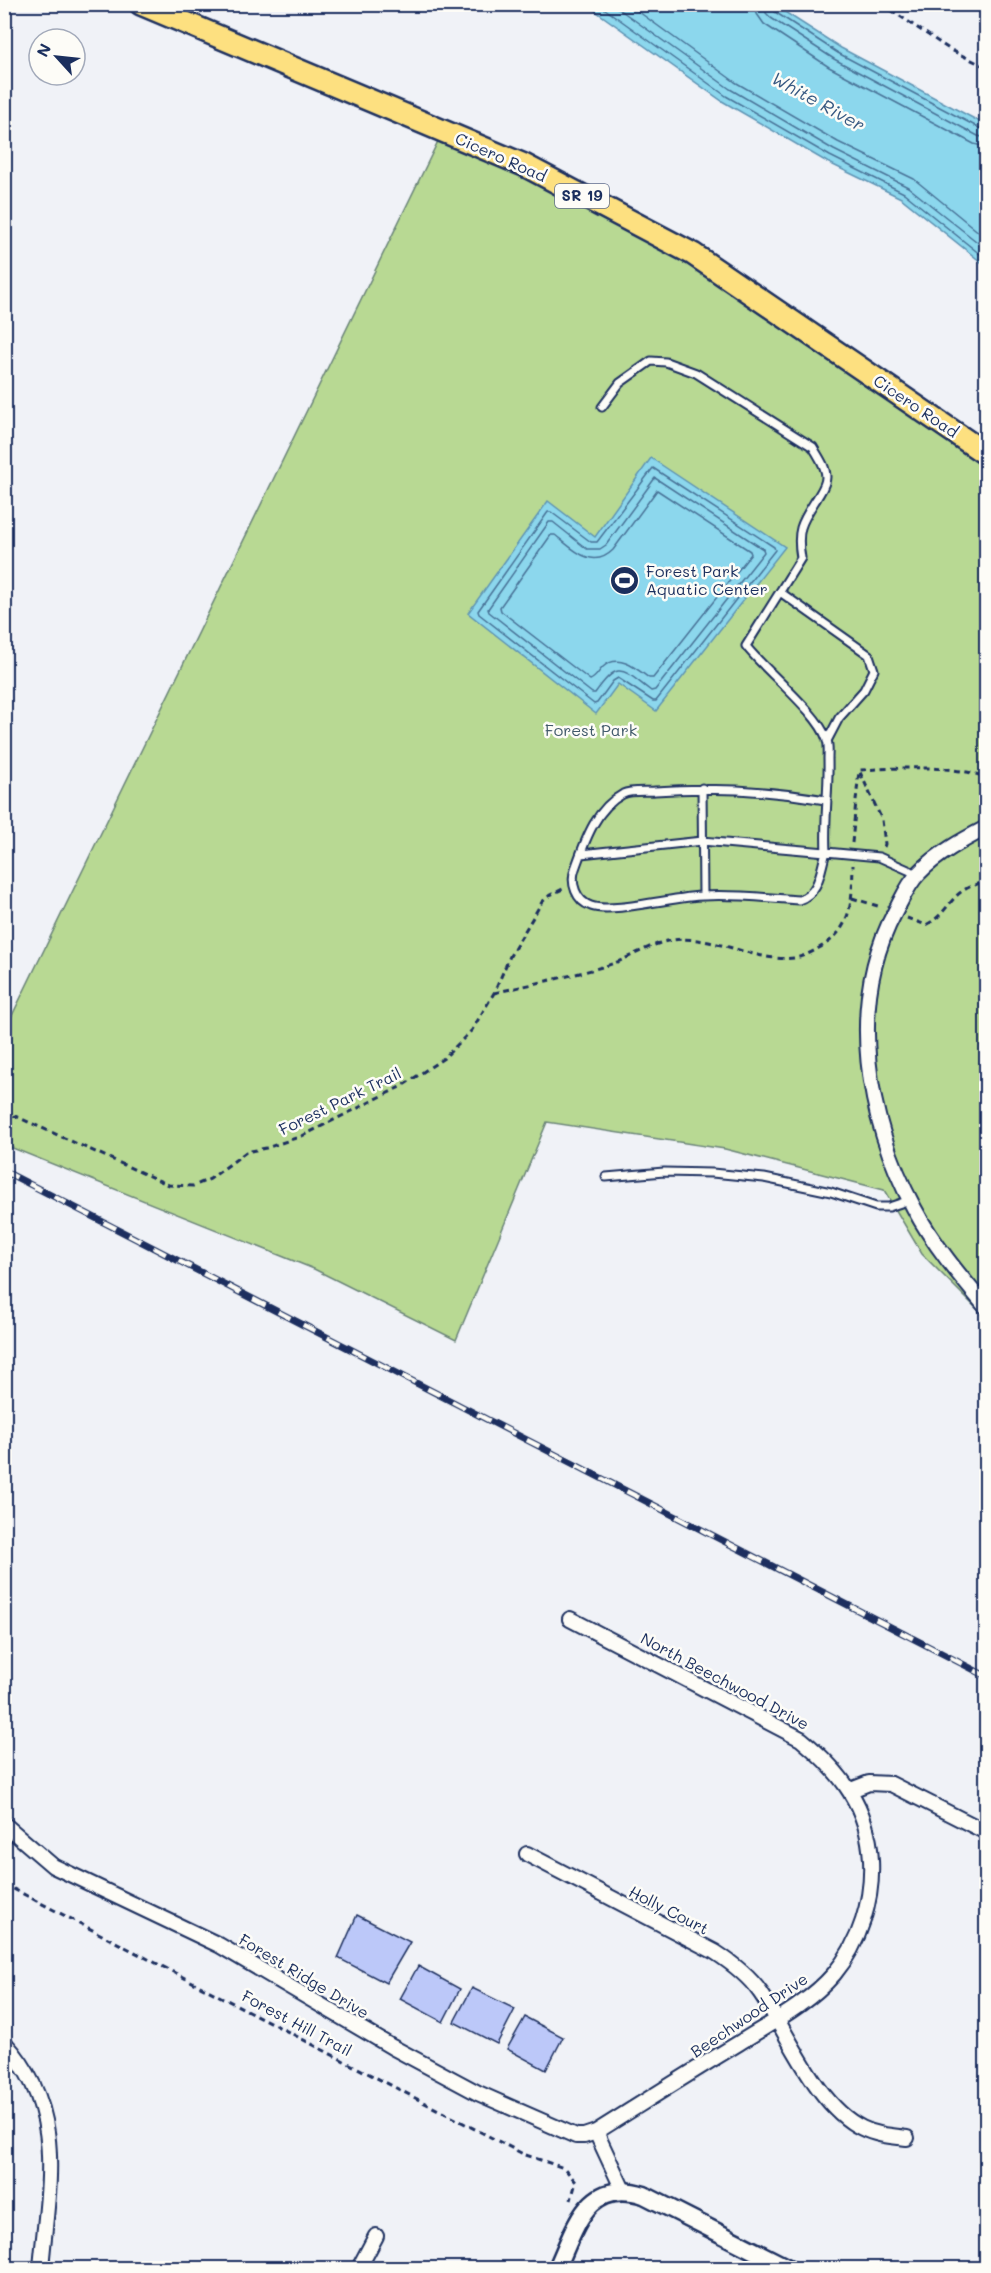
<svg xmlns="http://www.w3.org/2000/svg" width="991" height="2273" font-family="Mali,sans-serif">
<rect width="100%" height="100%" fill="#f0f2f7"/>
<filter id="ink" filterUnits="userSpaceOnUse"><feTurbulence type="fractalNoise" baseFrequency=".0167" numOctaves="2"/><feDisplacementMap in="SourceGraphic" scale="12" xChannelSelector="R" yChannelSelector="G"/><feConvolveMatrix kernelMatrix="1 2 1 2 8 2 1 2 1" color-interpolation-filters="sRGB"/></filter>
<g filter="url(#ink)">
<path fill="#b8d993" stroke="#6a8478" stroke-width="1.5" d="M443,131L693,254L986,452V1318L922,1254L884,1190L725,1149L547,1122L456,1340L314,1269L5,1145L4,1032Z"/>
<path fill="#8cd7ed" stroke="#5f94b4" stroke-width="1.5" d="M587,5H774L841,48L986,125V266L901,198L827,162L722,101Z
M651,458L785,547L656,711L618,684L596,714L468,613L548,501L595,537Z"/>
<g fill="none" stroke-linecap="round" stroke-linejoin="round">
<path stroke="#487297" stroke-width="1.5" d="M598,4L726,96L830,156L904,193L986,259
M612,4L730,89L834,150L908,187L986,249
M628,4L735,82L838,142L914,179L986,238
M756,4L757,14L764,24L829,67L974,144L986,147
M765,4L766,13L771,18L834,59L978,136L986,138
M772,4L775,12L838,53L981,129L986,130
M653,468L774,547L775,550L656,701H653L618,678L613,681L597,703L594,704L479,614L478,611L548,512H551L591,542H597Z
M655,478L763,549L764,552L655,690L651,691C622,669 619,659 595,693H592L489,612L488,609L549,522H553L587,549H600L606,545Z
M657,490L750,551L751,554L653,678H649C636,668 619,653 603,667C598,672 596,678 590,680L501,611L500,607L551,535H555C572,548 592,571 613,550Z"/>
</g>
<path fill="#bcc8f9" stroke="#1b2f5e" stroke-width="1.5" d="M357,1915L410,1942L386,1983L338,1958Z
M418,1966L460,1989L443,2022L400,1999Z
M472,1988L515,2009L497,2044L454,2022Z
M525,2017L563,2037L546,2070L507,2049Z"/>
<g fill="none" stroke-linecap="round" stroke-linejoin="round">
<defs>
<path id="service" d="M602,407L620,383L651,361L666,362L696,373L813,447C818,456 826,466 826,477C826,485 821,491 817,498C802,522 796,529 801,558L746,646C765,671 819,713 827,740C829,746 828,753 828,759C829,790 824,821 826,852L879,857L917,874
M780,592L869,655L874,670L864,690L839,718L827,741
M702,788L703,896
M581,854L702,841L826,852C820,871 820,893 799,900C767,898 735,894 703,896C677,896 612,914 591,906C576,901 570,883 575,869C585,841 595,809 623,794C631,790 645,792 655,791C713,787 769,790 826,800
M606,1177L664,1172L712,1173L764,1178L831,1192L876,1207H889L910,1200"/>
<path id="minor" d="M986,828C963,840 937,854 919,873C908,884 902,899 895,912C846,1004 867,1120 914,1208C933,1244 960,1276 986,1307
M851,1790L869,1783L891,1784L986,1832
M4,1824L53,1866L219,1945L392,2047L478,2093L576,2136H584L596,2132C644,2102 691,2072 739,2043C771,2023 809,2003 834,1974C860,1943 873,1900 871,1860C868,1806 841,1772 801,1739L570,1619
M527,1854L715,1952C732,1963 748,1975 760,1992C788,2032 816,2106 862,2128C876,2135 891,2136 907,2138
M4,2042C67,2110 48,2185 41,2268
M596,2132L623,2190
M359,2268L376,2236"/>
<path id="tertiary" d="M557,2268C576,2227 587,2177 644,2195L788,2268"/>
<path id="primary" d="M141,4L524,165L693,254L986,454"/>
</defs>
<use href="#service" stroke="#1b2f5e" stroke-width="11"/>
<use href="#minor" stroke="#1b2f5e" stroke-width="18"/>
<use href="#tertiary" stroke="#1b2f5e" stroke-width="21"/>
<use href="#primary" stroke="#1b2f5e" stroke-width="26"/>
<path stroke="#1b2f5e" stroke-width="3" stroke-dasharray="6 4.5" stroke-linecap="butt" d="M882,4L949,49L986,67
M852,843L859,770
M884,847L885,844L882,820L859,770C901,768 945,764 986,777
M852,898L881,907
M907,918L926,925C953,911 948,889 986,882
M494,993C531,984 569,977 605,966C628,960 650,943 673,940C713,934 756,963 794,958C803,957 812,952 819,948C853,930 852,899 853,865
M4,1111L169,1185L193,1186L210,1179L246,1152L266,1148L302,1136L402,1086L444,1058L472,1030L494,993L510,956L542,902L550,895L563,889
M4,1884L523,2154L564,2168L576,2182L571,2200"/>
<use href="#service" stroke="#fdfcf7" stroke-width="7"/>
<use href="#minor" stroke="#fdfcf7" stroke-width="14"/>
<use href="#tertiary" stroke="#fdfcf7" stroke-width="16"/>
<use href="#primary" stroke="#fde080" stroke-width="21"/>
<defs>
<path id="rail" d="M4,1171L986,1676"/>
</defs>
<use href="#rail" stroke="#1b2f5e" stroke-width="7"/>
<use href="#rail" stroke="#fdfcf7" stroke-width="4.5" stroke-dasharray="14" stroke-linecap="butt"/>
</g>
</g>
<defs>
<symbol id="stadium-disc" viewBox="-11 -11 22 22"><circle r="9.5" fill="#1b2f5e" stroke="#fdfcf7"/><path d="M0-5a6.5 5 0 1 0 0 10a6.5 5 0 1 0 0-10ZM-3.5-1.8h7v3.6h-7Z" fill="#fff"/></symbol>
</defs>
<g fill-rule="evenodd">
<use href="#stadium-disc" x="608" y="564" width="33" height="33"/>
</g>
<g text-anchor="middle" stroke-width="5" stroke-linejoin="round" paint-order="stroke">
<rect fill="#fdfcf7" stroke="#5f6c8c" stroke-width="1.5" x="555" y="184" width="54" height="24" rx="4.5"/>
<g font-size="15" font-weight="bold" fill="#1b2f5e">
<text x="582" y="201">SR 19</text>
</g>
<g font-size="16" fill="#1b2f5e" stroke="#fdfcf7">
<text transform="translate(501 157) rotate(24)" y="6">Cicero Road</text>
<text transform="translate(916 406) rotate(34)" y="6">Cicero Road</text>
<text transform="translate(340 1101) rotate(-26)" y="6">Forest Park Trail</text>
<text transform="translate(725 1681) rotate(28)" y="6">North Beechwood Drive</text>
<text transform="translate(669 1910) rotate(27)" y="6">Holly Court</text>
<text transform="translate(304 1976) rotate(31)" y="6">Forest Ridge Drive</text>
<text transform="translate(749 2015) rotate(-34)" y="6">Beechwood Drive</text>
<text transform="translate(297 2023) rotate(28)" y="6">Forest Hill Trail</text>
</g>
<g font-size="16" fill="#1b2f5e" stroke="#fdfcf7" text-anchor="start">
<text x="646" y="577">Forest Park<tspan x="646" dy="18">Aquatic Center</tspan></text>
</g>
<g font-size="16" fill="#425a6b" stroke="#fdfcf7">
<text x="591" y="736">Forest Park</text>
</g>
<g font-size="18" font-style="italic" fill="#375982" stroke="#fdfcf7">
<text transform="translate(818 102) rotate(29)" y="6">White River</text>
</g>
</g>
<rect width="991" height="2273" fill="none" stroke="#fdfcf7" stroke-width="24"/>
<rect x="12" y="12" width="967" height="2249" fill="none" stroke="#1b2f5e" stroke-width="2" filter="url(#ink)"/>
<g transform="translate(57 57) rotate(297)"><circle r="28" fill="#fdfcf7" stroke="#a3aaba" stroke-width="1.5"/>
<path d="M0-4.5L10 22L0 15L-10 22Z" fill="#1b2f5e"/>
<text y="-9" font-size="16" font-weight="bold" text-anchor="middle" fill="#1b2f5e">N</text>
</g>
</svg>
